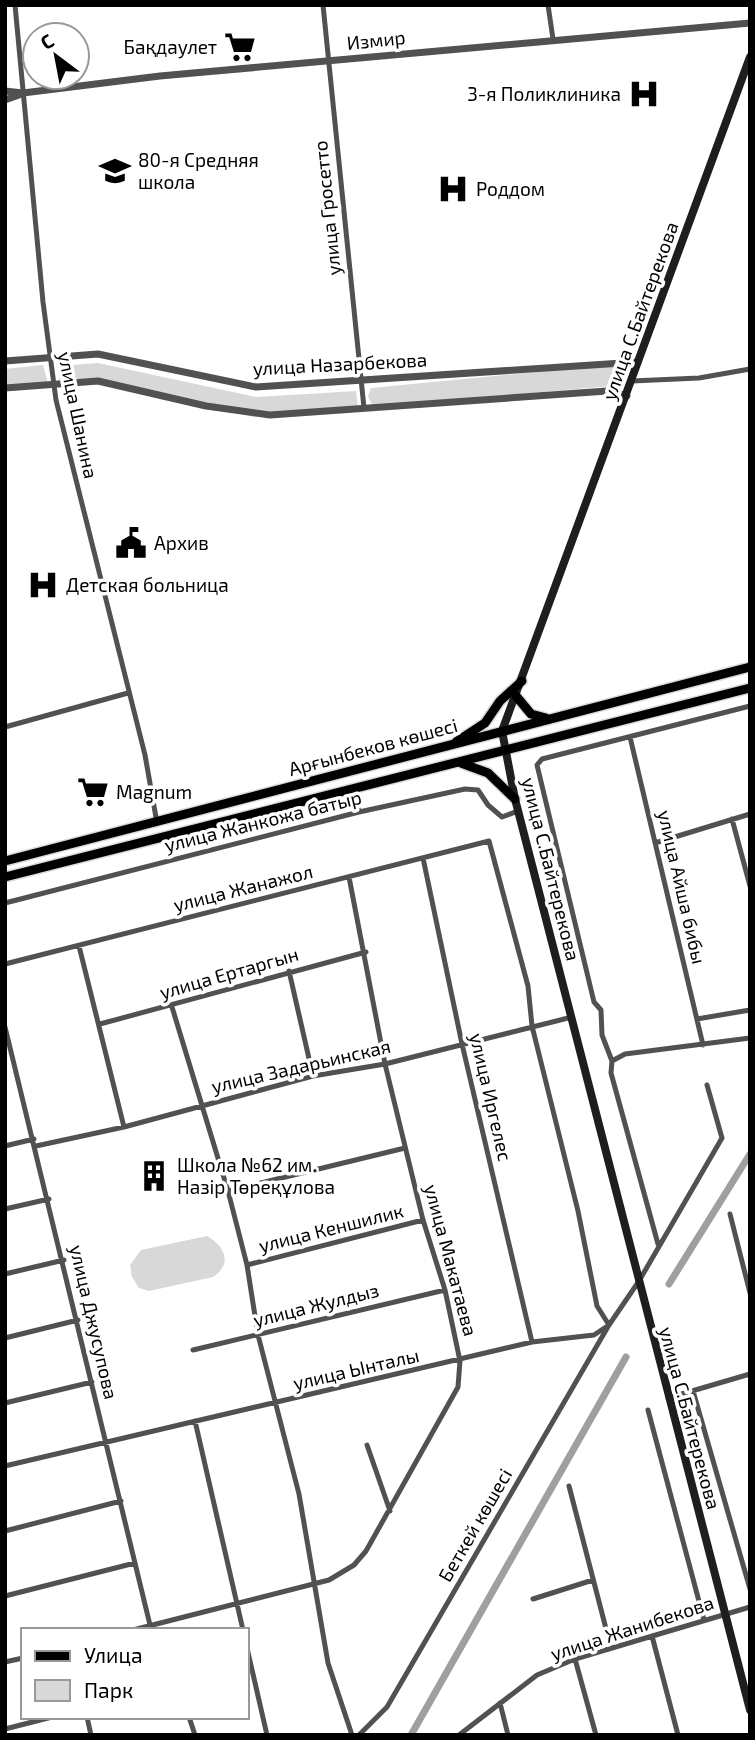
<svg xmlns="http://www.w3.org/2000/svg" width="755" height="1740" font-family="'Exo 2',sans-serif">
<rect width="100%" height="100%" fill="#fff"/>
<path fill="#d8d8d8" d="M98,363L256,397L356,391L358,407L253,417L102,381L60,384L58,366Z
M619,364L625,371L619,383L611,386L373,407L368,396L371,388Z
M43,365L48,383L5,390V369Z
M207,1236C225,1246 233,1264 213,1277L149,1291L139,1288L132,1277L130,1265L141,1250Z"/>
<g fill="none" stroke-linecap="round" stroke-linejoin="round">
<path stroke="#9f9f9f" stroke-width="7" d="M669,1284L750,1154
M411,1735L626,1357"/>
<defs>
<path id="primary" d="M516,696L531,714L546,718
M456,742L485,723L500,701L522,681
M461,763L488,773L515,799
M5,861L750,667
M5,877L750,688"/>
</defs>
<use href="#primary" stroke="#dbdbdb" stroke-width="12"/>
<path stroke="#515151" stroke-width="5" d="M15,5L43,302L56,400L145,755L157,823
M323,5L364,408
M548,5L553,39
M632,381L699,378L750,369
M5,727L128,693
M630,737L703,1045
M353,789L359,812
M732,819L750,886
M655,843L750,814
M423,858L462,1044L532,1342
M5,903L359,812L465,789L478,790L488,805L502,817L518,811
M79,946L124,1127
M5,964L489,841L528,986L532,1026L578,1211L597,1306L609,1325
M289,971L313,1076
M172,1007L228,1191L247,1265L258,1335L299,1494L328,1663L352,1735
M697,1019L750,1010
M100,1024L366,952
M5,1027L150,1625
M612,1061L602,1035L601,1010L594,1002L537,765L542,759L750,706
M5,1146L34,1139
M36,1146L124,1127L313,1076L385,1064L572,1017
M228,1191L405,1148
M5,1209L49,1199
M730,1214L750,1293
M658,1244L611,1073L612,1061L625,1054L750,1038
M247,1265L423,1220
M5,1274L64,1260
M5,1338L78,1320
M193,1350L445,1290
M693,1391L750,1589
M668,1398L750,1374
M5,1403L92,1382
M648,1410L704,1620
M195,1421L243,1630
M367,1445L390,1511
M5,1466L532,1342L594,1335L606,1327
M569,1486L611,1648
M5,1531L121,1501
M5,1596L135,1563
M533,1599L593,1580
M133,1630L329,1580L354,1565L366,1551L458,1387L460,1361L445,1290L423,1220L385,1064L349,877
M652,1636L678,1735
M247,1648L267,1735
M575,1659L596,1735
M5,1662L23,1658
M500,1703L508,1735
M87,1717L91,1735
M189,1717L195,1735
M5,1729L52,1717
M359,1735L387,1707L609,1325L639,1281L722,1138L707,1085
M459,1735L537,1675L575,1659L750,1607"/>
<path stroke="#515151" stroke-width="7" d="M5,91L23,93L160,76L750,23
M5,100L19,95
M5,361L98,354L256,387L638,362
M5,388L98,381L206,406L270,415L607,391L627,396"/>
<path stroke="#1e1e1e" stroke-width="8" d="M750,57L502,731L515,799L750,1710"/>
<use href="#primary" stroke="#000" stroke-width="9"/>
</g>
<defs>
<symbol id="supermarket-bare" viewBox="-9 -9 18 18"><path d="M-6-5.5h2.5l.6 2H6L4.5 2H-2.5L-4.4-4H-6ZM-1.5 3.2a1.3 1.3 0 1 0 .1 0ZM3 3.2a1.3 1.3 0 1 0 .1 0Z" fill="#000" stroke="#fff" stroke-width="2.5" paint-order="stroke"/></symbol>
<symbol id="hospital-bare" viewBox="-9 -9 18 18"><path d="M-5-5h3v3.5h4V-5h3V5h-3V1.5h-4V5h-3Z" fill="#000" stroke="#fff" stroke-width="2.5" paint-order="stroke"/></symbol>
<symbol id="school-bare" viewBox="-9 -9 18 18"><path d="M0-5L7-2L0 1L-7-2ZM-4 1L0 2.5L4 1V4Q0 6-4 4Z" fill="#000" stroke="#fff" stroke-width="2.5" paint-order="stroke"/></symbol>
<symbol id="civic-bare" viewBox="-9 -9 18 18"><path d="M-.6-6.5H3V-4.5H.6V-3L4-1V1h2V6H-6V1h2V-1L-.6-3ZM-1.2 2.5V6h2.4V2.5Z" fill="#000" stroke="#fff" stroke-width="2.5" paint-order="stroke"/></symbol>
<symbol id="building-bare" viewBox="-9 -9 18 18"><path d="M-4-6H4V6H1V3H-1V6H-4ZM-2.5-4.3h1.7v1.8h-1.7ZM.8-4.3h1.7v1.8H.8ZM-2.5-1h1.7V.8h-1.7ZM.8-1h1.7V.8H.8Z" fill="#000" stroke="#fff" stroke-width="2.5" paint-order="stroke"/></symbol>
</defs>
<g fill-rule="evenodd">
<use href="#supermarket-bare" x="218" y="25" width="44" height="44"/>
<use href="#hospital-bare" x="622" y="72" width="44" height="44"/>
<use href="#school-bare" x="93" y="149" width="44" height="44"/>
<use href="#hospital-bare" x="431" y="167" width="44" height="44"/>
<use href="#civic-bare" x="109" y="521" width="44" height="44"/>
<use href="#hospital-bare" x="21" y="563" width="44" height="44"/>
<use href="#supermarket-bare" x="71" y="770" width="44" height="44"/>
<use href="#building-bare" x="132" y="1154" width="44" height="44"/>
</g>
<g text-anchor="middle" stroke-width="7" stroke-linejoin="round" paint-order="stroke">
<g font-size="19" fill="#000" stroke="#fff">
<text transform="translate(376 40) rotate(-6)" y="7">Измир</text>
<text transform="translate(327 208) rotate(-96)" y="7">улица Гросетто</text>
<text transform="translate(640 311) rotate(-70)" y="7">улица С.Байтерекова</text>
<text transform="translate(340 364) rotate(-3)" y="7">улица Назарбекова</text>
<text transform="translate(78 415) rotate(78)" y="7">улица Шанина</text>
<text transform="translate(373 747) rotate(-15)" y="7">Арғынбеков көшесі</text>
<text transform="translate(263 821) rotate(-14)" y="7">улица Жанкожа батыр</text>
<text transform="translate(551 869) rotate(76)" y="7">улица С.Байтерекова</text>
<text transform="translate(682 887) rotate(77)" y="7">улица Айша бибы</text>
<text transform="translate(243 888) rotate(-14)" y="7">улица Жанажол</text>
<text transform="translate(229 973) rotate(-16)" y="7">улица Ертаргын</text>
<text transform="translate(301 1066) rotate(-13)" y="7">улица Задарьинская</text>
<text transform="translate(491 1097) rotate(77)" y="7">улица Иргелес</text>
<text transform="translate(331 1228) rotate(-14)" y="7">улица Кеншилик</text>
<text transform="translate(451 1260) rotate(75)" y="7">улица Макатаева</text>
<text transform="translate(316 1305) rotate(-14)" y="7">улица Жулдыз</text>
<text transform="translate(94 1322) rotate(77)" y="7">улица Джусупова</text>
<text transform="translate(356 1369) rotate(-13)" y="7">улица Ынталы</text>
<text transform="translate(690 1418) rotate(75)" y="7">улица С.Байтерекова</text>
<text transform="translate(475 1525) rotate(-60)" y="7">Беткей көшесі</text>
<text transform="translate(632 1628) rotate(-18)" y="7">улица Жанибекова</text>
</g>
<g font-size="19" fill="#000" stroke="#fff" text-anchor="start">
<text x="217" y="54" text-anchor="end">Бақдаулет</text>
<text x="621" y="101" text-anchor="end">3-я Поликлиника</text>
<text x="138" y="167">80-я Средняя<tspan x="138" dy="22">школа</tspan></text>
<text x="476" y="196">Роддом</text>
<text x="154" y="550">Архив</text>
<text x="66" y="592">Детская больница</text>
<text x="116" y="799">Magnum</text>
<text x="177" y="1172">Школа №62 им.<tspan x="177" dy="22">Назір Төреқұлова</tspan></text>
</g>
</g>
<rect width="755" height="1740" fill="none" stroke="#000000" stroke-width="14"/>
<rect x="21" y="1628" width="228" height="91" fill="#ffffff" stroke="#999999" stroke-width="2"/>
<rect x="35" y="1651" width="35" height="10" fill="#000000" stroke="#999999" stroke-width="2"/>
<text x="84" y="1663" font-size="21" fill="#000000">Улица</text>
<rect x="35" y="1680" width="35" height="21" fill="#d8d8d8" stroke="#999999" stroke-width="2"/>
<text x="84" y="1698" font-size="21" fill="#000000">Парк</text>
<g transform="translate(56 56) rotate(328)"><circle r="33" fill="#ffffff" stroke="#999999" stroke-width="2"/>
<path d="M0-5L12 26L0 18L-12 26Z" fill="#000000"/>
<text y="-10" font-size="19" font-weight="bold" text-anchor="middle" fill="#000000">С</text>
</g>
</svg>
